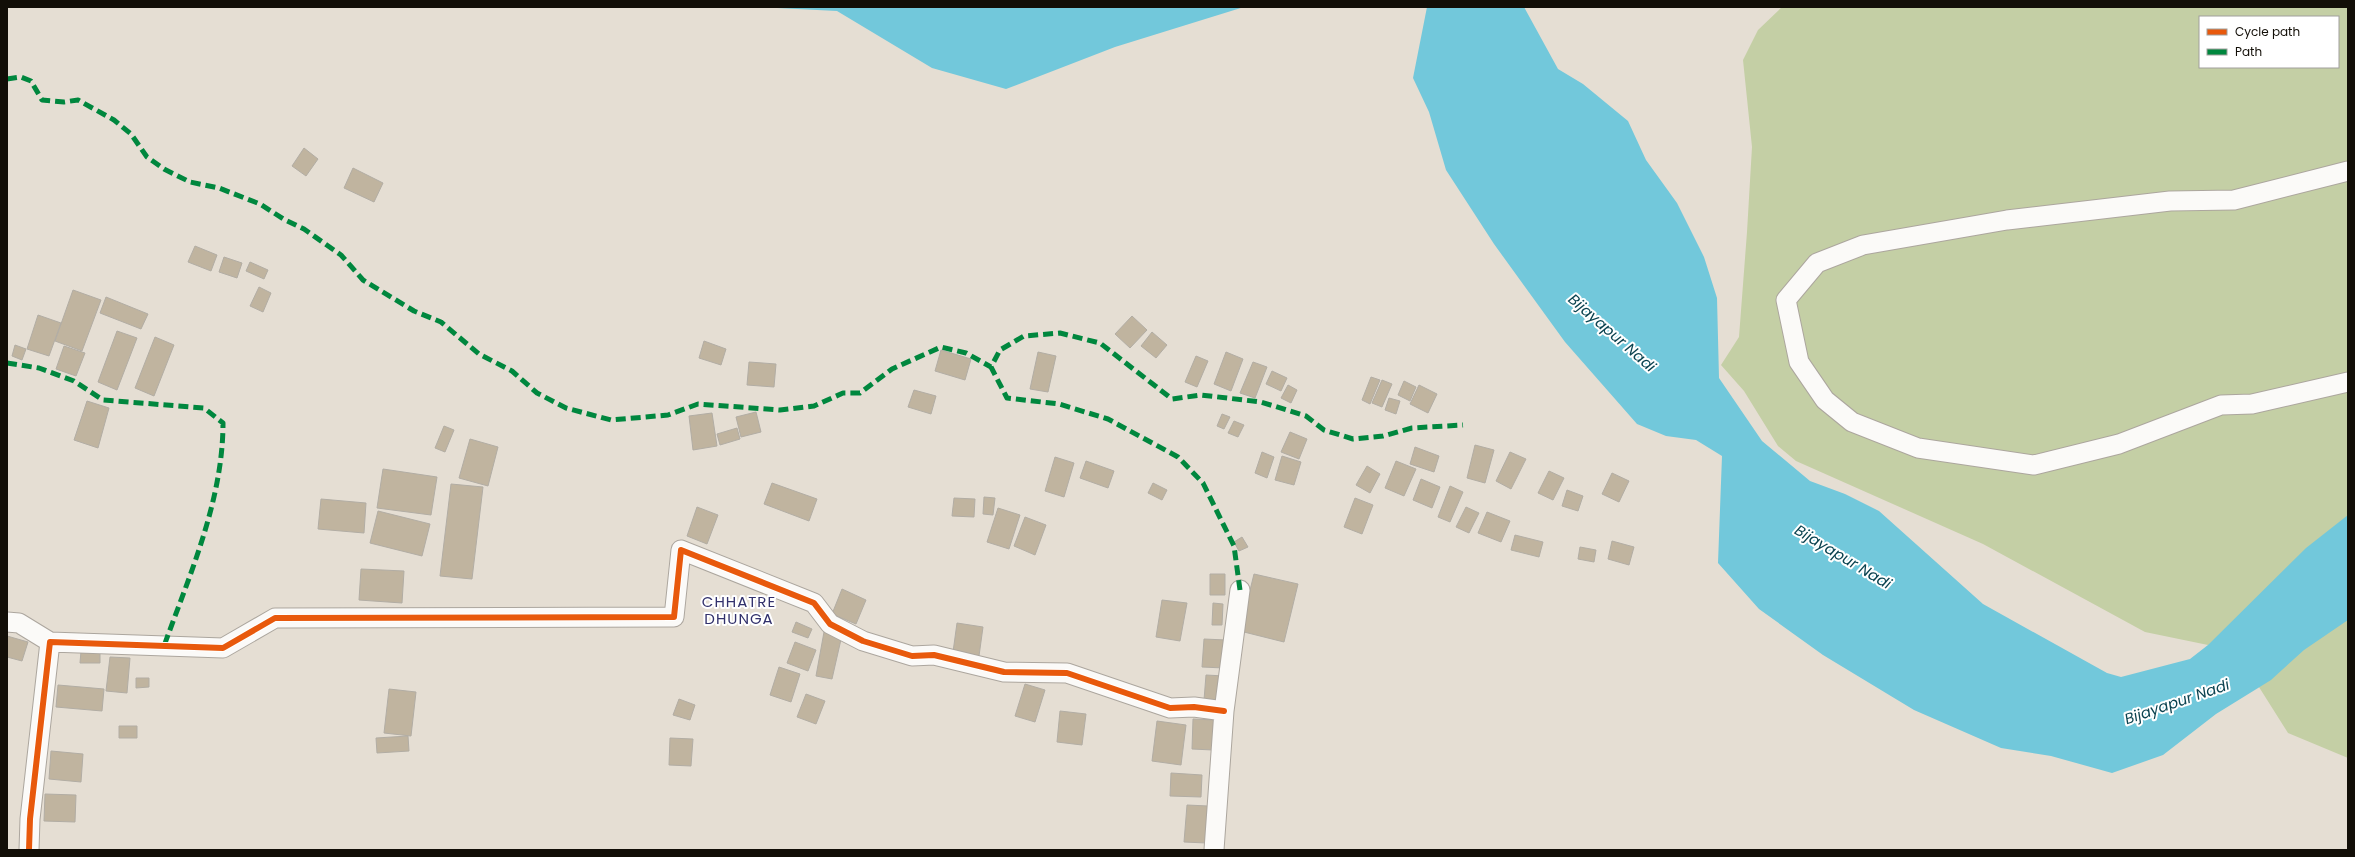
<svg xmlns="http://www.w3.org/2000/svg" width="2355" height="857" font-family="Poppins,sans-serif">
<rect width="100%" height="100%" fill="#e5ded3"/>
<path fill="#c4cfa5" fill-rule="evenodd" d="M1782,7H2348V758L2288,733L2252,676L2208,645L2145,632L1983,544L1796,461L1778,446L1744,391L1721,365L1739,337L1747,232L1752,147L1743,60L1758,30ZM2200,17H2338V67H2200Z"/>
<path fill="#72c8db" d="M758,7H1244L1115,47L1006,89L932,68L837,11Z
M1427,7H1524L1558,69L1583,84L1628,121L1646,160L1677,203L1704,257L1717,298L1719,378L1762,441L1810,481L1845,494L1879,511L1983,604L2107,673L2121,677L2190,659L2208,645L2306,548L2348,515V620L2304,650L2271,680L2216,714L2163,755L2112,773L2051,756L2001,748L1914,710L1823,655L1759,609L1718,563L1722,456L1696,440L1666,436L1637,424L1565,342L1494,244L1446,170L1429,112L1413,78Z"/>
<path fill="#c0b49f" stroke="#b2ada4" d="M304,148L318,159L306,176L292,166Z
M353,168L383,183L374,202L344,188Z
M195,246L217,255L211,271L188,262Z
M224,257L242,263L237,278L219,272Z
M250,262L268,270L264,279L246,271Z
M259,287L271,293L263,312L250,306Z
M73,290L101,300L82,351L55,341Z
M106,297L148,314L141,329L100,313Z
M38,315L61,323L49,356L27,349Z
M1132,316L1147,330L1130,348L1115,334Z
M117,331L137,338L117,390L98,382Z
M1152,332L1167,345L1156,358L1141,346Z
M155,337L174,345L154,396L135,388Z
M704,341L726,349L721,365L699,358Z
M15,345L26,349L22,360L12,356Z
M64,346L85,353L76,376L56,369Z
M941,350L971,359L965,380L935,371Z
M1038,352L1056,356L1048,392L1030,389Z
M1226,352L1243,359L1231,391L1214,384Z
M1196,356L1208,361L1197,387L1185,382Z
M749,362L776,364L774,387L747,385Z
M1253,362L1267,367L1255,398L1240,393Z
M1272,371L1287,378L1281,391L1266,384Z
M1371,377L1380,380L1370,404L1362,400Z
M1382,380L1392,384L1382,407L1372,403Z
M1404,381L1416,387L1410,401L1398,395Z
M1288,385L1297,390L1291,403L1281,398Z
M1419,385L1437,394L1428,413L1410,404Z
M914,390L936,396L931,414L908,407Z
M1389,398L1400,401L1396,414L1385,410Z
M87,401L109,408L98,448L74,440Z
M756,412L761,432L741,437L736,417Z
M712,413L717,446L693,450L689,416Z
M1222,414L1230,417L1224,429L1217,426Z
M1234,421L1244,425L1238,437L1228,433Z
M444,426L454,430L445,452L435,448Z
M737,428L740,439L720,445L717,434Z
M1290,432L1307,439L1299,459L1281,452Z
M470,439L498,447L488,486L459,478Z
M1475,445L1494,450L1485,483L1467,478Z
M1415,447L1439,456L1434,472L1410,464Z
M1262,452L1274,457L1267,478L1255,473Z
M1510,452L1526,459L1511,489L1496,481Z
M1282,456L1301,462L1294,485L1275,480Z
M1055,457L1074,463L1064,497L1045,491Z
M1086,461L1114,471L1108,488L1080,478Z
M1396,461L1416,469L1404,496L1385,488Z
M1367,466L1380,474L1370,493L1356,485Z
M383,469L437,477L431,515L377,508Z
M1549,471L1564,478L1553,500L1538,493Z
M1612,473L1629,481L1619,502L1602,494Z
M1421,479L1440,487L1432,508L1413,500Z
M772,483L817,499L809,521L764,504Z
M1153,483L1167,490L1162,500L1148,493Z
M451,484L483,487L472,579L440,576Z
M1450,486L1463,492L1450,522L1438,517Z
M1567,490L1583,496L1578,511L1562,506Z
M984,497L995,498L993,515L983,514Z
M954,498L975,499L974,517L952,516Z
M1355,498L1373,505L1362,534L1344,527Z
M321,499L366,503L364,533L318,529Z
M697,507L718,515L707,544L687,536Z
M1466,507L1479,513L1469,533L1456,527Z
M998,508L1020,515L1009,549L987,542Z
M378,511L430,524L422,556L370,543Z
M1487,512L1510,521L1501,542L1478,533Z
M1025,517L1046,525L1035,555L1014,546Z
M1515,535L1543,542L1539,557L1511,550Z
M1242,537L1248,547L1239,551L1234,542Z
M1612,541L1634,547L1629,565L1608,559Z
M1580,547L1596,550L1594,562L1578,559Z
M361,569L404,571L402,603L359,600Z
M1210,574H1225V595H1210Z
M1254,574L1298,584L1284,642L1240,631Z
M842,589L866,600L856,624L832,614Z
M1162,600L1187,603L1180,641L1156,637Z
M1213,603L1223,604L1222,625H1212Z
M796,622L812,629L808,638L792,632Z
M957,623L983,627L979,656L953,652Z
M824,632L842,635L832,679L816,676Z
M7,636L28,642L22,661L7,657Z
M1204,639L1226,640L1224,668L1202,667Z
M795,642L816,650L808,671L787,663Z
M81,651H100V663H80Z
M110,657L130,658L127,693L106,691Z
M779,667L800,674L791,702L770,695Z
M1206,675L1224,676L1221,701L1204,700Z
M136,678H149V687L136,688Z
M1025,684L1045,690L1035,722L1015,716Z
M58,685L104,689L102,711L56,707Z
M389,689L416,692L411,736L384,733Z
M806,694L825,701L816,724L797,717Z
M679,699L695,705L690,720L673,715Z
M1060,711L1086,714L1082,745L1057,742Z
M1193,719L1215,720L1213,750L1192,749Z
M1157,721L1186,725L1181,765L1152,761Z
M119,726H137V738H119Z
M408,736L409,751L377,753L376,738Z
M670,738L693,739L691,766L669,765Z
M51,751L83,754L81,782L49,779Z
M1171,773L1202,775L1201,797L1170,796Z
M45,794L76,795L75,822L44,821Z
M1187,805L1208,806L1206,843L1184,842Z"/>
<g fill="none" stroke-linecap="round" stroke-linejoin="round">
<defs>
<path id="minor" d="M2348,171L2234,200L2170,201L2007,220L1863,245L1817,263L1786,300L1799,362L1825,400L1852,422L1918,448L2034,465L2119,444L2221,405L2252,404L2348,382
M7,622L19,623L50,642
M29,850L30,819L50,642L223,648L275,618L674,617L681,550L814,603L830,624L863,641L912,656L934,655L1004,672L1067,673L1170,708L1194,707L1224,711
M1214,850L1224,711L1240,590"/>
</defs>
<use href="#minor" stroke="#aca69e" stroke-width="21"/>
<use href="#minor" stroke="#fbfaf8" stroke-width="19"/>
<path stroke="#00873e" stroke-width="5" stroke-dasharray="10 5" stroke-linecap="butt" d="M7,79L21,77L31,81L42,100L64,102L78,100L114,120L131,134L147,157L164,169L190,182L219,188L260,204L285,220L304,229L341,255L363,280L414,311L441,322L479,354L512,371L537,393L566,408L611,420L668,415L698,404L780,410L814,406L843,393H860L892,369L941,347L966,353L991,367
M7,363L39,368L74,381L103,400L204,408L223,423C223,500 190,574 164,646
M1240,590L1234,546L1203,483L1178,457L1108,419L1059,404L1007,398L991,367L1000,350L1024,336L1060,333L1100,343L1172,399L1201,395L1261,402L1306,416L1324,430L1353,439L1383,436L1412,428L1463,425"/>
<defs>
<path id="cycleway" d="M29,850L30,819L50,642L223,648L275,618L674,617L681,550L814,603L830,624L863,641L912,656L934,655L1004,672L1067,673L1170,708L1194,707L1224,711"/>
</defs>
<use href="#cycleway" stroke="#fff" stroke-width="8"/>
<use href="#cycleway" stroke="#e8590c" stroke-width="6"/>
</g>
<g text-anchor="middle" stroke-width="4" stroke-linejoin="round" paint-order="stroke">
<g font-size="15" font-style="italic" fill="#0b4350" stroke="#fff">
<text transform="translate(1612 333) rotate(41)" y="5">Bijayapur Nadi</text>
<text transform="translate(1843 557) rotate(31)" y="5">Bijayapur Nadi</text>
<text transform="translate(2177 702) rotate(-19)" y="5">Bijayapur Nadi</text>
</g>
<g font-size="15" letter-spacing="1" fill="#32316c" stroke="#fff">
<text x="739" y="607">CHHATRE<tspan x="739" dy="17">DHUNGA</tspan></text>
</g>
</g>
<rect width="2355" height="857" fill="none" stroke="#120e07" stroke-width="16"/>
<rect x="2199" y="16" width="140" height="52" fill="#ffffff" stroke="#a09f9c"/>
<rect x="2207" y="29" width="20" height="6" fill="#e8590c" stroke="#a09f9c"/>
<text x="2235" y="36" font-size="12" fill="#120e07">Cycle path</text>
<rect x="2207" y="49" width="20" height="6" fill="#00873e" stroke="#a09f9c"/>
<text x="2235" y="56" font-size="12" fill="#120e07">Path</text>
</svg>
